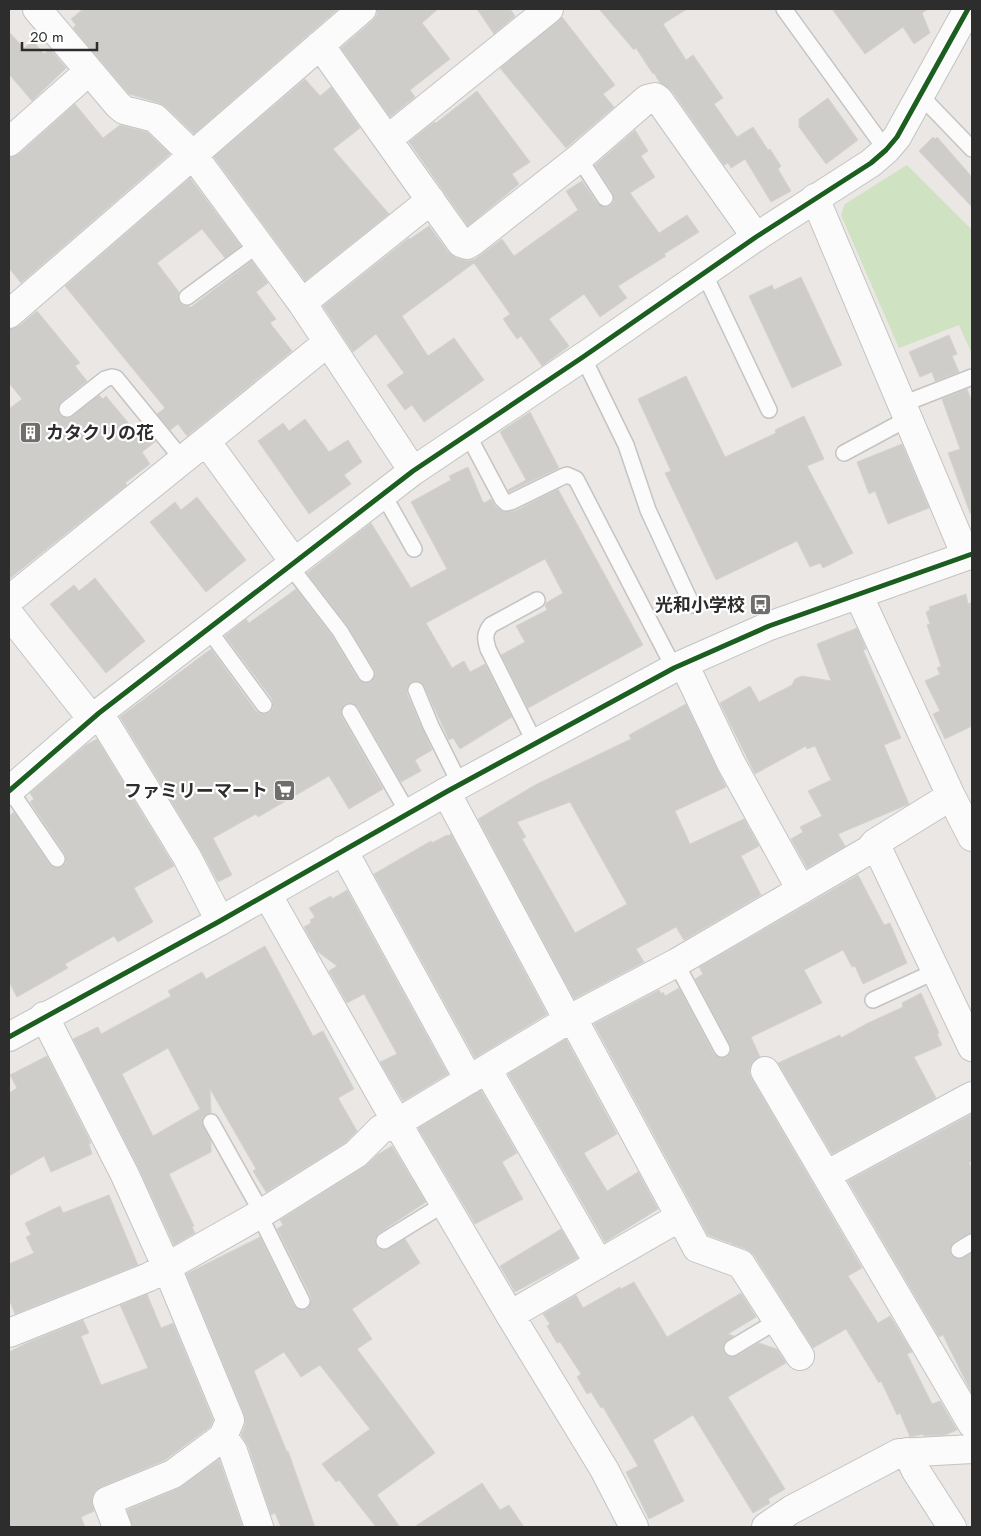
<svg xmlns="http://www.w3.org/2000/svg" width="981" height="1536" font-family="Jost,'Noto Sans JP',sans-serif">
<rect width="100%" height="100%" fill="#eae7e4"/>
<path fill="#cfe2c1" d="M907,165L972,230V354L959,325L899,348L841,215L845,204Z"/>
<path fill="#cfcdca" stroke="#d5d3d0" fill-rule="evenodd" d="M83,9H338L194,134L166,107L159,103L129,94L73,28L76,25L71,19Z
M377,9H438L422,23L450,59L410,90L415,97L390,117L341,48L372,21L377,15Z
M477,9H510L515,16L494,34Z
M599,9H687L663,24L686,60L693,55L723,98L714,104L737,137L753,127L768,150L770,149L781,166L778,169L791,191L771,202L745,159L731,168L728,163L724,165L672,91L660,83L654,73L653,74L636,48L634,50Z
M832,9H928L922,13L930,33L914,44L903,27L865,54Z
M562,17L615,85L603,94L614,107L566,148L500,68Z
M9,32L24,48L33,41L44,54L50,49L66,68L32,101L9,74Z
M305,79L320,96L331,87L360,128L333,149L389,214L305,281L214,157Z
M477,91L530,162L512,174L519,184L468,226L409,142L434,122L436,123Z
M828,98L858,140L826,164L799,127V119Z
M75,104L103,138L120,125L147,132L170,154L21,283L9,268V157L19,154Z
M635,130L648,151L641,156L655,177L630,193L659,233L687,215L699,232L664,254L666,256L618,286L627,298L600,317L584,294L549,319L569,346L542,366L521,336L517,339L503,319L510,314L474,263L402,316L428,356L454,338L484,380L424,422L412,405L405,410L387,385L404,373L376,334L353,352L323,306L409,238L410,239L429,226L448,252L456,258L468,261L475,259L502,239L514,256L578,210L566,191L582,181L597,203L605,207L610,206L614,202L613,193L595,165Z
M933,137L935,139L937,137L972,177V207L919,151Z
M190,178L241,246L225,258L202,229L157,263L179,292L178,298L179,302L184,306L191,307L252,261L268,283L256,292L276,319L270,323L292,351L187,436L178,424L170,430L157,414L165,408L65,286Z
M801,277L842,365L792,388L749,296L772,285L774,290Z
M37,311L80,363L75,366L87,381L61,402L58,410L60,415L69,418L99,395L103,399L106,396L135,431L143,426L156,441L142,452L150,464L125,483L127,485L9,579V409L22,399L9,383V329L19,326Z
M949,335L957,354L952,356L959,372L935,381L932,372L920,377L909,352Z
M686,376L725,457L776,433L775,430L804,416L824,459L807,466L853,553L823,568L820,563L810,567L797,541L716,580L665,473L671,471L638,399Z
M967,389L972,402V513H970L948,453L960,449L942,399Z
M530,412L559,468L509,492L508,490L526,480L500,432Z
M305,419L329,452L348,440L362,462L344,475L351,484L309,514L258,441L283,423L289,431Z
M902,444L929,508L888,524L875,491L869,494L857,462Z
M468,467L482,500L484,503L491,499L495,506L504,512L515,511L558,489L643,645L528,708L501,655L525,642L516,626L547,610L545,605L546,603L563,593L545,559L426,623L452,668L464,661L470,672L485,664L512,717L460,749L453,738L449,740L424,686L418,681L412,682L407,688V694L432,750L415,760L421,771L401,782L358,707L351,703L345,704L341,711L342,717L383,789L349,809L329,776L258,817L256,814L213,838L232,875L218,882L200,849L120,717L211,649L256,711L261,714L269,713L273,708L272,699L225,636L246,619L249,623L296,589L332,636L358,679L366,683L371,682L375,674L374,669L347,625L307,573L371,523L411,588L447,569L411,502L451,480L449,476Z
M197,497L246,560L206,592L150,522L175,502L181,510Z
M95,578L145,641L106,673L50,604L74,585L79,591Z
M966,594L968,604L972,602V726L945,739L933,714L940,711L925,681L940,674L937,668L941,666L927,625L930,624L926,612L930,610L929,607Z
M857,628L866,649L863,650L901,738L884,745L909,804L838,834L845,846L844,847L807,868L791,839L803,832L800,827L822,816L808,791L831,780L815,746L807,749L806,746L755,774L720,703L750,686L759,702L792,685L795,679L802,676L831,681L817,644Z
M686,704L726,787L675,811L690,844L744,819L759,846L741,856L761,895L684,940L676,927L636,949L644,962L574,999L478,819L535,785L631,739L629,735ZM570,802L627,904L575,933L522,839L526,837L517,822Z
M97,739L174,866L134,888L153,922L118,942L114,936L65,964L68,968L17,997L9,982V816L14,812L50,865L57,868L63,866L66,863L65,854L30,802L34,799L30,793L86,745Z
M451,834L547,1014L475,1058L374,874L431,841L432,843L447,835L448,836Z
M858,875L884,925L890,923L907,963L863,984L855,966L852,967L843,950L804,970L822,1003L751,1037L760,1057L752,1063L749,1072L752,1079L862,1268L848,1276L878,1323L890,1316L912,1352L907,1354L932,1404L940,1401L957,1430L945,1435L924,1436L923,1434L910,1437L900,1413L897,1415L881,1381L879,1383L846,1329L813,1348L754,1255L746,1249L731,1244L730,1242L729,1243L708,1235L594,1024L659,990L661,994L663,992L665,996L679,988L714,1054L721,1058L727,1057L731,1050L730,1045L695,979L703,974L699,967Z
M347,890L448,1074L403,1101L380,1062L397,1054L364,994L347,1003L329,971L337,966L317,951L304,927L311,923L310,920L315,917L309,908L331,896L332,899Z
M265,946L313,1036L323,1031L354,1089L338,1098L357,1131L346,1142L266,1192L253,1171L256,1169L210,1089L211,1113L203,1117L202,1122L211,1141V1152L169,1174L194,1226L192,1227L195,1233L174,1245L139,1169L73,1039L98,1027L101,1034L171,996L168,991L202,972L206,979ZM168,1048L200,1109L153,1136L122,1074Z
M921,993L939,1033L937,1034L942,1045L914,1057L936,1098L832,1154L778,1063L840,1035L841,1038L868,1023L903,1007L902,1003Z
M566,1039L617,1134L584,1153L607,1191L638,1172L658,1209L605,1242L508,1074Z
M47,1056L91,1143L89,1144L92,1154L51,1172L44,1156L9,1176V1093L17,1088L10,1075Z
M481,1090L517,1153L502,1162L523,1199L475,1224L418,1128Z
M972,1114V1161L969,1163L972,1168V1233L954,1242L950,1250L951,1255L959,1259L972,1253V1394L943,1335L939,1337L848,1181Z
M392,1146L426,1202L379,1233L376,1237L375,1242L379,1249L385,1250L405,1239L420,1263L352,1309L372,1339L357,1349L435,1453L377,1495L400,1527H376L339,1480L336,1482L322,1464L370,1429L320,1365L301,1377L284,1352L254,1371L287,1452L288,1451L315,1527H281L275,1513L271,1515L248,1446L241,1435L245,1425L244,1414L186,1274L260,1237L294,1306L301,1310L307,1309L311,1302V1297L277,1229L283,1225L280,1220L364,1167L377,1155Z
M109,1195L138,1265L15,1314L9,1299V1264L34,1253L26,1237L31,1235L25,1223L60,1206L63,1213Z
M561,1229L578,1258L515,1292L500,1266Z
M634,1282L667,1337L741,1293L756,1317L728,1334L734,1336L724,1343L723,1349L724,1353L728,1356H736L759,1343L777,1349L786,1363L728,1397L785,1489L768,1499L770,1503L753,1513L693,1415L653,1440L684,1501L649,1519L626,1472L638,1466L603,1407L601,1408L591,1392L587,1394L577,1377L581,1374L560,1342L557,1343L547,1326L550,1324L543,1314L576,1295L583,1308L620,1287L621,1289Z
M147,1294L161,1328L173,1323L213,1420L210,1427L165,1460L101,1487L95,1491L92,1499L94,1511L81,1517L85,1527H9V1352L29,1342L83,1320L89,1333L81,1336L101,1385L148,1368L120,1305Z
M219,1459L242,1525L237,1527H132L127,1510L179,1488Z
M482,1483L500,1510L509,1505L524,1527H414Z"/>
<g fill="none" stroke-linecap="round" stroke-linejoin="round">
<defs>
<path id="lane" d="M784,9L886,150
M920,95L972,149
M579,158L605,198
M704,273L769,410
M187,297L259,244
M583,357L626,445L648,510L692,605
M903,404L972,377
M67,409L105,379L112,377L116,378L183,460
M468,435L502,499L506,503L511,502L562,477L567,475L576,479L674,668
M844,453L909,418
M383,494L414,549
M290,566L340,631L366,674
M208,629L264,705
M416,690L431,726L460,784
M350,712L408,813
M535,743L488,649C485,639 484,634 491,625L537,600
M10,790L57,859
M676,963L722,1049
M873,1000L936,971
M211,1122L262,1213
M259,1214L302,1301
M384,1241L444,1204
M959,1250L972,1242
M732,1348L777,1321"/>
<path id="street" d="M37,9L118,105L124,110L155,118L193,155L302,303L413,471
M320,45L461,243L467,245L472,242L579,158L647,99L655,97L659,100L756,237
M388,139L549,9
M9,142L89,71
M815,198L966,556
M302,303L431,200
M9,314L362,9
M206,441L294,562
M858,594L951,796L972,837
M9,600L327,343
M9,614L92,719
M684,664L731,763L801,890
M99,713L187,857L220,921
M9,791L99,713L413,471L583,357
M446,792L568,1020
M875,843L972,1047
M343,850L469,1080
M267,894L397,1123L510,1315L604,1469L634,1527
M44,1016L125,1175L167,1268L230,1420L223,1437L233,1451L259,1527
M572,1017L697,1248L741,1264L800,1356
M487,1069L599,1264
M765,1071L972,1424
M826,1175L972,1096
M510,1315L680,1217
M9,1333L149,1277L262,1213L356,1154L381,1129L397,1123L568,1020L676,963L869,850L875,843L951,796
M907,1452L916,1471L952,1527
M117,1527L107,1501L173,1474L223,1437
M766,1527L791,1510L899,1453L972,1449"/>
<path id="secondary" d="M583,357L756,237L871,163L886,150L897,137L968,9
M9,1037L220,921L446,792L674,668L769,626L972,554"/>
</defs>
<use href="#lane" stroke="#c4c4c4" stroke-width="18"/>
<use href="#street" stroke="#c4c4c4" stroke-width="30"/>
<use href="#secondary" stroke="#c4c4c4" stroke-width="30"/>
<use href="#lane" stroke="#fcfbfb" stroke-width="15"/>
<use href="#street" stroke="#fcfbfb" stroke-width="28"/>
<use href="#secondary" stroke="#fcfbfb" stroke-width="28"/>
<defs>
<path id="cycleway" d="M9,791L99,713L413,471L583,357L756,237L871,163L886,150L897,137L968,9
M9,1037L220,921L446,792L674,668L769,626L972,554"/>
</defs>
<use href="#cycleway" stroke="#fff" stroke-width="8"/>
<use href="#cycleway" stroke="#1b5e20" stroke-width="5"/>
</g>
<defs>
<symbol id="building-square" viewBox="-11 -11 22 22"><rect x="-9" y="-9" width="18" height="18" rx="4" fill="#6f6e6d" stroke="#fff"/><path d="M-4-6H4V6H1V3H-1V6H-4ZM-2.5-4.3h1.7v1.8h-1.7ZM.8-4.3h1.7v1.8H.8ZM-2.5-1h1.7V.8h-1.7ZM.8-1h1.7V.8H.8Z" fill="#fff"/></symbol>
<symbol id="bus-square" viewBox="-11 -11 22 22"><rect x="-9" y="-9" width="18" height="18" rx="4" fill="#6f6e6d" stroke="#fff"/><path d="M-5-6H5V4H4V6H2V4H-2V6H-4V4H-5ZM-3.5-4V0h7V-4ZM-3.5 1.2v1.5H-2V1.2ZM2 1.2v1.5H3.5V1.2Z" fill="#fff"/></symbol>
<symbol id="supermarket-square" viewBox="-11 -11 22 22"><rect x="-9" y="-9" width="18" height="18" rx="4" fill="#6f6e6d" stroke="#fff"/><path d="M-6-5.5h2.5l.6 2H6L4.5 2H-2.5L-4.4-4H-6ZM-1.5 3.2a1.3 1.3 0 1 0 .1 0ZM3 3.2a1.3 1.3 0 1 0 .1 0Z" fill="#fff"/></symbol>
</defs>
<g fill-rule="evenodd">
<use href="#building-square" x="18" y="420" width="25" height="25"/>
<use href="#bus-square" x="748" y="592" width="25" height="25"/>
<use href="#supermarket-square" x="272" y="778" width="25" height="25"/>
</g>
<g text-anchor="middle" stroke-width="4.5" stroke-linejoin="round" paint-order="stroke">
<g font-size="18" font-weight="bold" fill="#2d2d2d" stroke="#fff" text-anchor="end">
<text x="46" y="439" text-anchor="start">カタクリの花</text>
<text x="745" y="611">光和小学校</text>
<text x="268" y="797">ファミリーマート</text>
</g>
</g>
<rect width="981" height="1536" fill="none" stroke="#2d2d2d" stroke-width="20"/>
<path d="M22 42v8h75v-8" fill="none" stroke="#2d2d2d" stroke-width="2.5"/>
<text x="30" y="42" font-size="15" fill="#2d2d2d" stroke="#ffffff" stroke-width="4" paint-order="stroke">20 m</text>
</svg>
